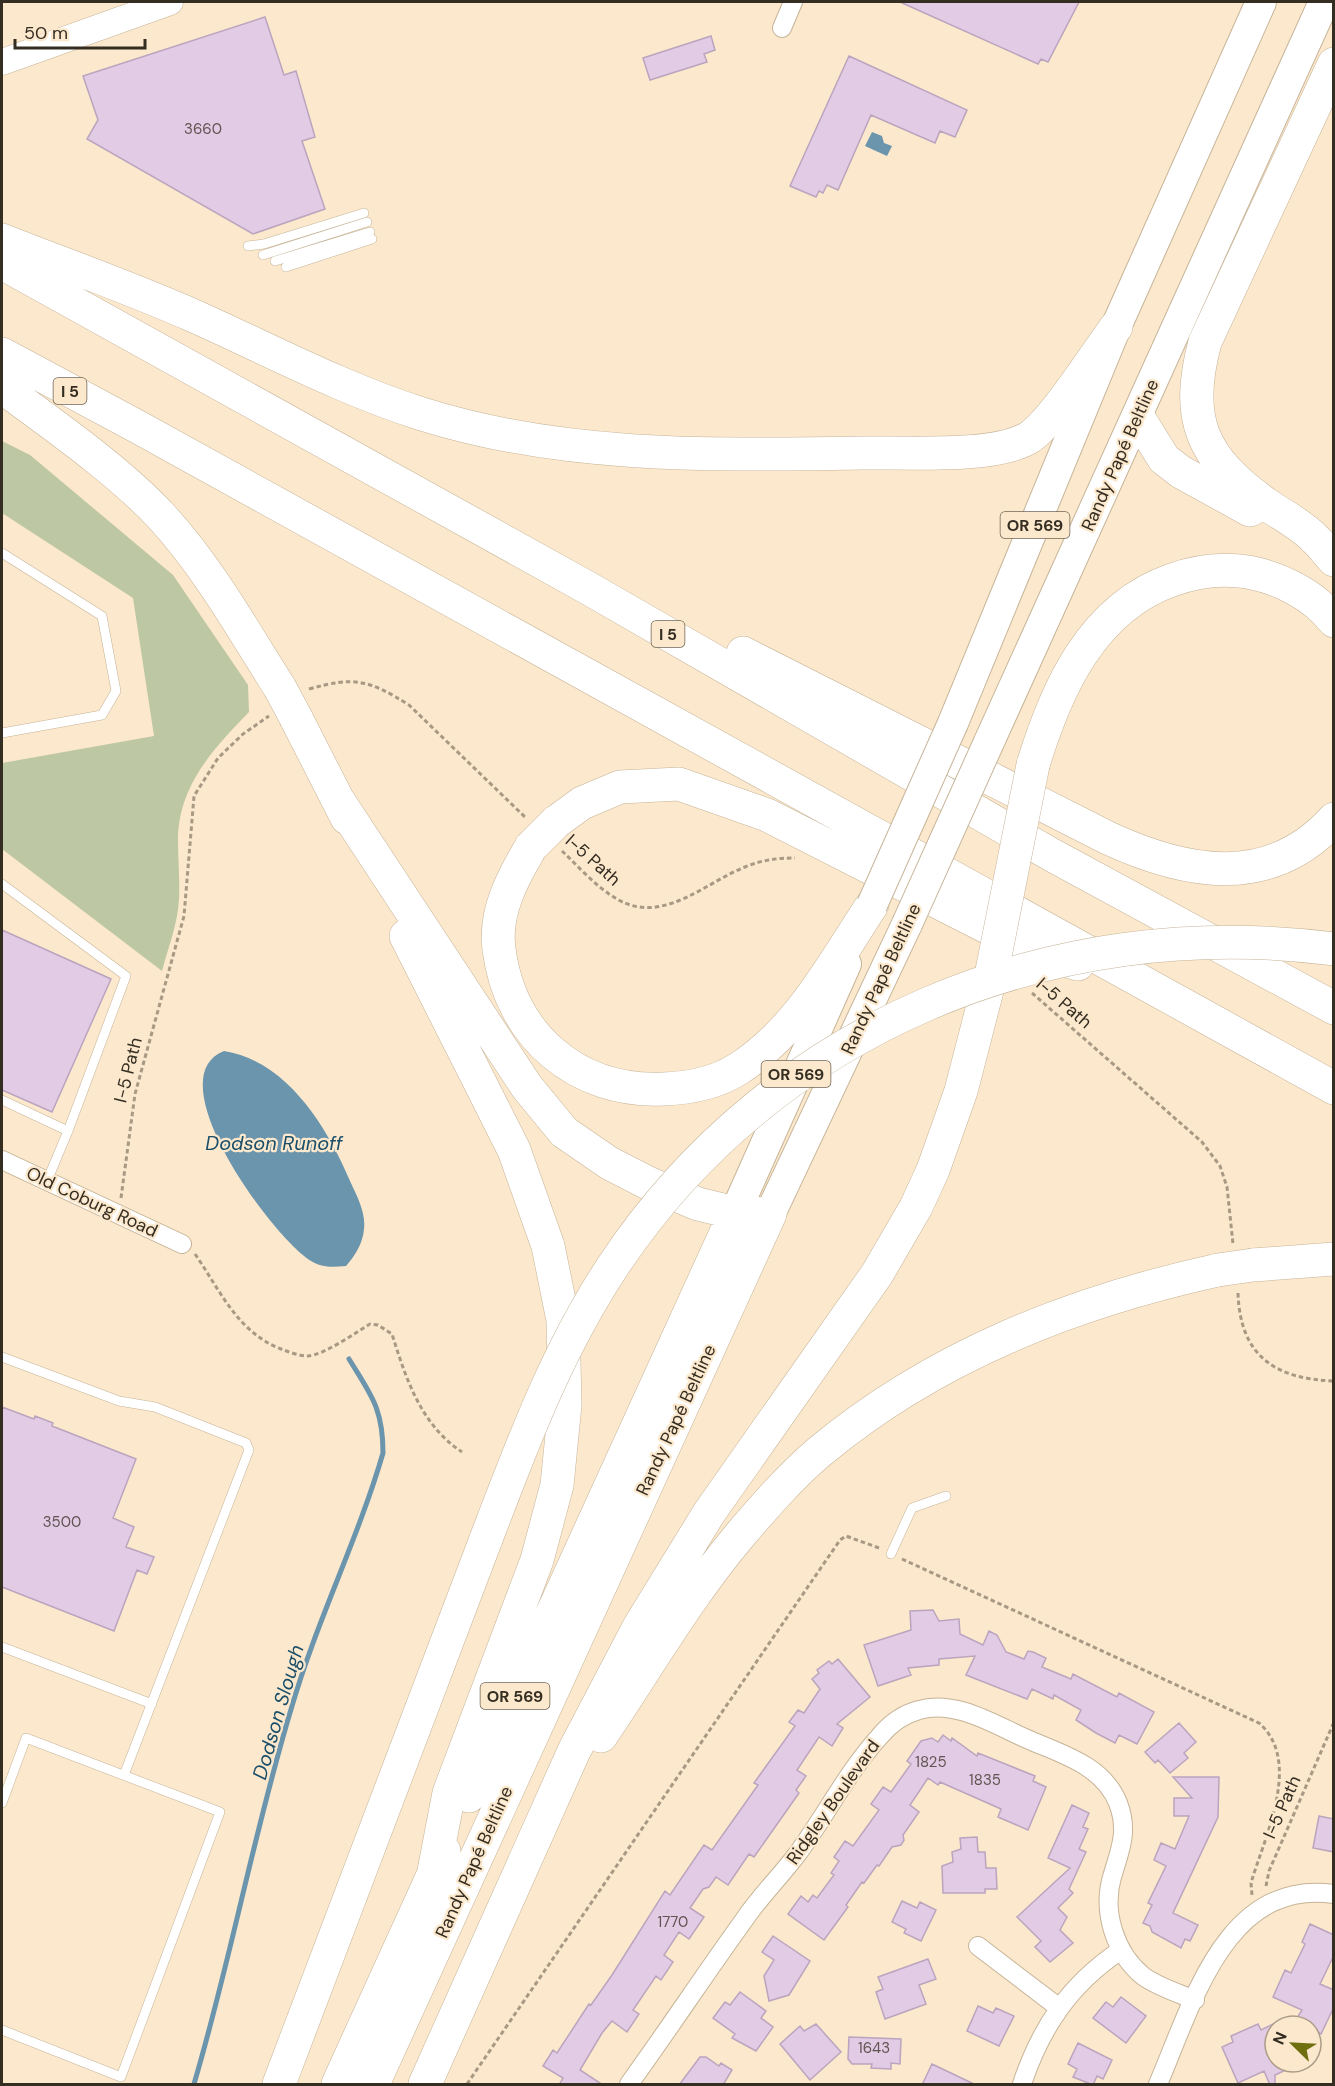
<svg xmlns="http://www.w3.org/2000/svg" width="1335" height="2086" font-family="'DM Sans',sans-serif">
<rect width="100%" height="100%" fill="#fce8cc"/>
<path fill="#bdc7a4" d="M2,441L30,455L173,575L248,685L249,712C214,748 178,786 178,840C178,860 180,880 179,899C178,923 168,948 162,971L2,849V763L154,736L133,598L2,513Z"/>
<path fill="#6b94ad" d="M872,132L882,136L884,143L892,146L887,156L865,146Z
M224,1051C287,1061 327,1127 350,1181C357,1196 366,1213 364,1229C363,1243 355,1256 346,1266C333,1267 322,1268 311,1261C273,1238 155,1078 224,1051Z"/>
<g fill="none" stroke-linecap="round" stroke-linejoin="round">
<path stroke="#6b94ad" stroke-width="5" d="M194,2084C231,1959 254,1831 292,1706C317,1620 358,1539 383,1453C383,1408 371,1395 349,1359"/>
</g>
<path fill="#e2cbe5" stroke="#baa4be" stroke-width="1.5" d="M900,2H1079L1048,62L1041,59L1038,64Z
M265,17L284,75L296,71L315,137L302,141L325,209L253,234L87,139L98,120L83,76Z
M711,36L715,50L704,54L707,62L650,80L643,58Z
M849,56L967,110L955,137L940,131L935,143L871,115L838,190L827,185L823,193L819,191L816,197L790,186Z
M2,930L111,979L52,1112L2,1090Z
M2,1407L34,1419L35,1416L53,1423L52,1426L136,1459L113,1518L134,1527L126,1547L154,1557L147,1574L137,1570L114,1631L2,1587Z
M933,1610L939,1621L959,1619L960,1634L983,1645L989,1631L997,1635L1006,1652L1024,1659L1028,1651L1033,1652L1046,1658L1042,1667L1071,1679L1073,1674L1117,1697L1119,1693L1154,1712L1137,1744L1119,1735L1115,1743L1096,1733L1076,1720L1081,1710L1054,1695L1053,1699L1032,1689L1027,1699L966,1675L975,1656L939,1659V1665L908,1668L911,1675L878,1686L864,1645L911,1630L910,1611Z
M838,1659L870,1697L837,1724L843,1728L832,1746L819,1737L797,1770L806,1776L796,1790L799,1793L754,1857L749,1854L728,1885L716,1877L709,1887L703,1889L690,1908L704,1917L689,1939L679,1932L664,1955L673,1962L661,1980L656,1976L633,2010L639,2014L627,2032L612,2021L602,2033L580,2070L603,2085H559L563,2078L543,2066L553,2050L557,2053L589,2004L591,2005L612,1975L665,1891L670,1895L704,1845L712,1850L758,1785L754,1783L795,1726L789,1722L798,1710L804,1713L820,1689L812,1679L819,1673L817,1670L829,1661L832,1664Z
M1179,1723L1196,1742L1184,1753L1188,1758L1170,1773L1158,1760L1155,1763L1145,1752Z
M943,1735L951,1741L952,1738L977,1756L978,1753L1035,1776L1033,1781L1046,1787L1028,1830L998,1817L1001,1809L940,1782L938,1785L928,1778L910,1805L919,1812L903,1835L904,1840L901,1845L892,1847L879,1866L877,1865L864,1883L862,1882L846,1905L848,1907L824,1940L788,1914L801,1896L808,1902L813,1895L817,1898L834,1875L831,1873L839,1861L834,1857L845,1841L853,1846L879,1810L871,1804L883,1787L891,1792L911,1764L907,1761L921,1741L932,1738L938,1742Z
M1173,1777H1219L1218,1817L1173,1913L1198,1925L1190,1941L1185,1939L1181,1948L1152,1932L1150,1926L1143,1923L1152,1905L1148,1903L1166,1866L1154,1860L1161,1843L1175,1849L1189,1816H1174V1798H1192Z
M1072,1805L1089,1813L1083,1827L1088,1829L1079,1849L1086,1852L1069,1889L1073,1893L1058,1908L1067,1917L1060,1930L1073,1943L1050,1962L1035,1947L1041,1941L1017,1917L1070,1868L1048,1858Z
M1319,1816L1334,1819V1852L1313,1848Z
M977,1837L978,1852H985L986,1868H996L997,1889H985V1893H943L942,1866L953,1862L952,1852L961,1849L960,1838Z
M902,1901L917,1908L920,1902L936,1910L921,1941L904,1933L906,1929L892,1922Z
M1310,1924L1334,1935V1955L1320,1984L1334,1990V2007L1321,2034L1311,2029V2026L1295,2021L1302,2010L1273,1997L1285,1970L1291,1973L1305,1944L1302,1942Z
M773,1936L810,1961L789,1995L769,2001L764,1976L774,1960L762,1952Z
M928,1959L936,1979L919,1985L926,2004L885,2019L876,1992L883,1989L878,1977Z
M740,1992L766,2011L761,2018L773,2027L756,2051L732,2038L735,2034L713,2018L725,2002L730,2005Z
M1121,1997L1146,2016L1126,2043L1093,2018L1106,2002L1113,2007Z
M978,2006L993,2013L996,2008L1014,2016L999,2046L967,2031Z
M1275,2023V2062H1303L1275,2075V2085H1270L1264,2071L1238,2083L1222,2047L1233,2042L1231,2036L1258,2024L1261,2030Z
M816,2024L841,2052L810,2080L780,2044L800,2026L804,2031Z
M849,2037L901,2039L900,2064L891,2063V2069L871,2068L872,2064H852L848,2059Z
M1078,2043L1112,2060L1103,2079L1097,2076L1093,2085L1073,2077L1077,2069L1068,2064Z
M700,2057H706L719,2066L721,2063L732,2070L723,2085H679Z
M932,2064L976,2085H922Z"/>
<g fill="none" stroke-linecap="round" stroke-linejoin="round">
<defs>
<path id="lane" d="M248,246L264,244L364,213
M263,255L367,222
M275,261L370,232
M286,267L372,239
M2,553L102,616L116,691L102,715L2,733
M2,884L126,976L68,1131
M2,1100L68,1131L47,1181
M2,1357L119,1401L155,1407L246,1443L249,1450L124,1775
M891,1554L912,1508L946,1496
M2,1647L152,1704
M2,1803L26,1738L220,1812L121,2077L2,2030"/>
<path id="street" d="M782,28L793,2
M2,1160L182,1244
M978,1946L1058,2007
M629,2084C668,2030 705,1974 744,1920C760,1896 781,1876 798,1853C826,1815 848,1771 880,1736C890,1724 904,1714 919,1710C955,1699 995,1725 1027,1739C1061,1754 1103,1765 1118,1803C1129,1831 1120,1850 1112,1877C1102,1912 1115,1953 1143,1976C1158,1987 1178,1993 1195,2000
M1022,2084C1041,2027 1070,1984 1121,1950
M1158,2084C1192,2006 1225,1878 1334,1894"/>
<path id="secondary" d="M2,62L170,2"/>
<path id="primary" d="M953,723L1116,327L1261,2
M989,742L1324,2
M735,1213L846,964
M770,1214L907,924"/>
<path id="highway" d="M1334,64L1205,342C1184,420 1202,458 1266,504C1282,515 1302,525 1315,539C1322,545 1327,553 1334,560
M2,240C65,265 131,288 194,316C270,350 343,389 422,414C565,459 715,455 862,453C904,452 996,459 1030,437C1055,419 1096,354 1116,327
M2,263L588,588L1052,855L1334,1008
M2,354L138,427L1334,1088
M2,387C53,425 117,469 161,516C208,567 243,630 280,688
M1138,417L1164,459L1181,472L1250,510
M743,653L1108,838C1186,874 1270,890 1334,819
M296,718L347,818
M1033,765C1056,689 1092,608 1172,580C1196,571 1223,568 1248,572C1280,578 1314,595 1334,621
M338,800L527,1087L564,1132L609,1163L648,1183L698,1204L735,1213L770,1214L373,2084
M556,822L582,803L620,787L679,784L767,815L1040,954L1078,964
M531,847C513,877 494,912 499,949C510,1036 577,1093 664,1089C689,1088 716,1083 738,1069C798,1031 833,964 872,905
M406,936L514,1150L548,1246L563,1320L565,1405L557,1485L537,1560L449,1793L434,1871
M1253,1265L1334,1259
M601,1736C647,1668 687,1598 740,1535C764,1507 790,1477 818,1453C934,1356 1073,1302 1218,1270
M469,1796L735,1213
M279,2084L486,1539
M338,2084L444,1851
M425,2084L574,1751L639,1627L709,1513L877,1274L916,1207L933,1170L961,1091L992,971"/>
</defs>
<use href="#lane" stroke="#c6b498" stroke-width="10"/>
<use href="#street" stroke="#c6b498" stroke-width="20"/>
<use href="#secondary" stroke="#c6b498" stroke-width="27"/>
<use href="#primary" stroke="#c6b498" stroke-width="32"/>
<use href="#highway" stroke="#c6b498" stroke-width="34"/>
<path stroke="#a89984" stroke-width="3" stroke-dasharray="4.5 3" stroke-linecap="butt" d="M309,689C355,676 369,680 409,705L526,818
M562,851C579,867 596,887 617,899C662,926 706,882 745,867C762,860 776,858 795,858
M1032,993L1202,1142L1220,1166L1227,1187L1233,1244
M121,1198L135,1094L184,916L194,796L218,758L243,734L269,716
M195,1254C220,1290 237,1332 281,1349C289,1352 299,1356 308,1356C324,1355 355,1333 370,1324L378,1325L392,1334C406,1379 421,1425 462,1452
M1238,1293C1240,1355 1274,1379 1334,1381
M902,1559L1259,1723C1303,1761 1264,1838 1251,1883L1252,1895
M1266,1886L1269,1871L1334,1722
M467,2084L840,1540L846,1536L879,1548"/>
<use href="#lane" stroke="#fff" stroke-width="9"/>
<use href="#street" stroke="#fff" stroke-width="18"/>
<use href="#secondary" stroke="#fff" stroke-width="26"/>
<use href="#primary" stroke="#fff" stroke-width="30"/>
<use href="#highway" stroke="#fff" stroke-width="33"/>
<defs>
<path id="primary-bridge" d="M872,905L953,723
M907,924L989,742"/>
<path id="highway-bridge" d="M280,688L296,718
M531,847L556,822
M992,971L1033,765
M1218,1270L1253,1265
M486,1539C522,1445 557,1350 613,1266C771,1027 1053,912 1334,949"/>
</defs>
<use href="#primary-bridge" stroke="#c6b498" stroke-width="32" stroke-linecap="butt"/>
<use href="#highway-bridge" stroke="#c6b498" stroke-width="34" stroke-linecap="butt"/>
<use href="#primary-bridge" stroke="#fff" stroke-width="30"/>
<use href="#highway-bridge" stroke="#fff" stroke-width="33"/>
</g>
<g text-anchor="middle" stroke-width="4.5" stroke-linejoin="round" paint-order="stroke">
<g font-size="15" fill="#605453">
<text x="203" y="134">3660</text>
<text x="62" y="1527">3500</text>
<text x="931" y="1767">1825</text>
<text x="985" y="1785">1835</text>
<text x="673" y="1927">1770</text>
<text x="874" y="2053">1643</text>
</g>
<g fill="#fce8cc" stroke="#706555" stroke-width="1.5">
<rect x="53.5" y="378" width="33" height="26" rx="4.5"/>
<rect x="1000.5" y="512" width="69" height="26" rx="4.5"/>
<rect x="651.5" y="621" width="33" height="26" rx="4.5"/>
<rect x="761.5" y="1061" width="69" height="26" rx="4.5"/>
<rect x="480.5" y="1683" width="69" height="26" rx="4.5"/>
</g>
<g font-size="16" font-weight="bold" fill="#342d22">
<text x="70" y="397">I 5</text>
<text x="1035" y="531">OR 569</text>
<text x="668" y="640">I 5</text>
<text x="796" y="1080">OR 569</text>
<text x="515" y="1702">OR 569</text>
</g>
<g font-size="18" fill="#342d22" stroke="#fce8cc">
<text transform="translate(1120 455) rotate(-66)" y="6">Randy Papé Beltline</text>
<text transform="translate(593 860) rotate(42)" y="6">I-5 Path</text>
<text transform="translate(881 979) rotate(-65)" y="6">Randy Papé Beltline</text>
<text transform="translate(1064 1003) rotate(41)" y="6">I-5 Path</text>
<text transform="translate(128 1070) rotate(-76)" y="6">I-5 Path</text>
<text transform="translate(92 1202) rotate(25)" y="6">Old Coburg Road</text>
<text transform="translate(676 1420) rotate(-65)" y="6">Randy Papé Beltline</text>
<text transform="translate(833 1802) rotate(-55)" y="6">Ridgley Boulevard</text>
<text transform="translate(1282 1807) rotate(-66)" y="6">I-5 Path</text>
<text transform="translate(474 1862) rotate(-66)" y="6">Randy Papé Beltline</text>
</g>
<g font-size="20" font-style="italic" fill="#1a4e69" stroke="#fce8cc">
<text x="274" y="1150">Dodson Runoff</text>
<text transform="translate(278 1712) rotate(-74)" y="7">Dodson Slough</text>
</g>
</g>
<rect width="1335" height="2086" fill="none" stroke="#342d22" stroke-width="6"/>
<g transform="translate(1293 2044) rotate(294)"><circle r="28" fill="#fce8cc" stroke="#ac9d88" stroke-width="1.5"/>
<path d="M0-4.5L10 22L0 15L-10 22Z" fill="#706f10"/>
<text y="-9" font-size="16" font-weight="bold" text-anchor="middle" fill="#342d22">N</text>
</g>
<path d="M15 39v9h130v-9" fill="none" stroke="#342d22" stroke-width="3"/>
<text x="24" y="39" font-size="18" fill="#342d22" stroke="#fce8cc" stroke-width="4.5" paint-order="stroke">50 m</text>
</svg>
